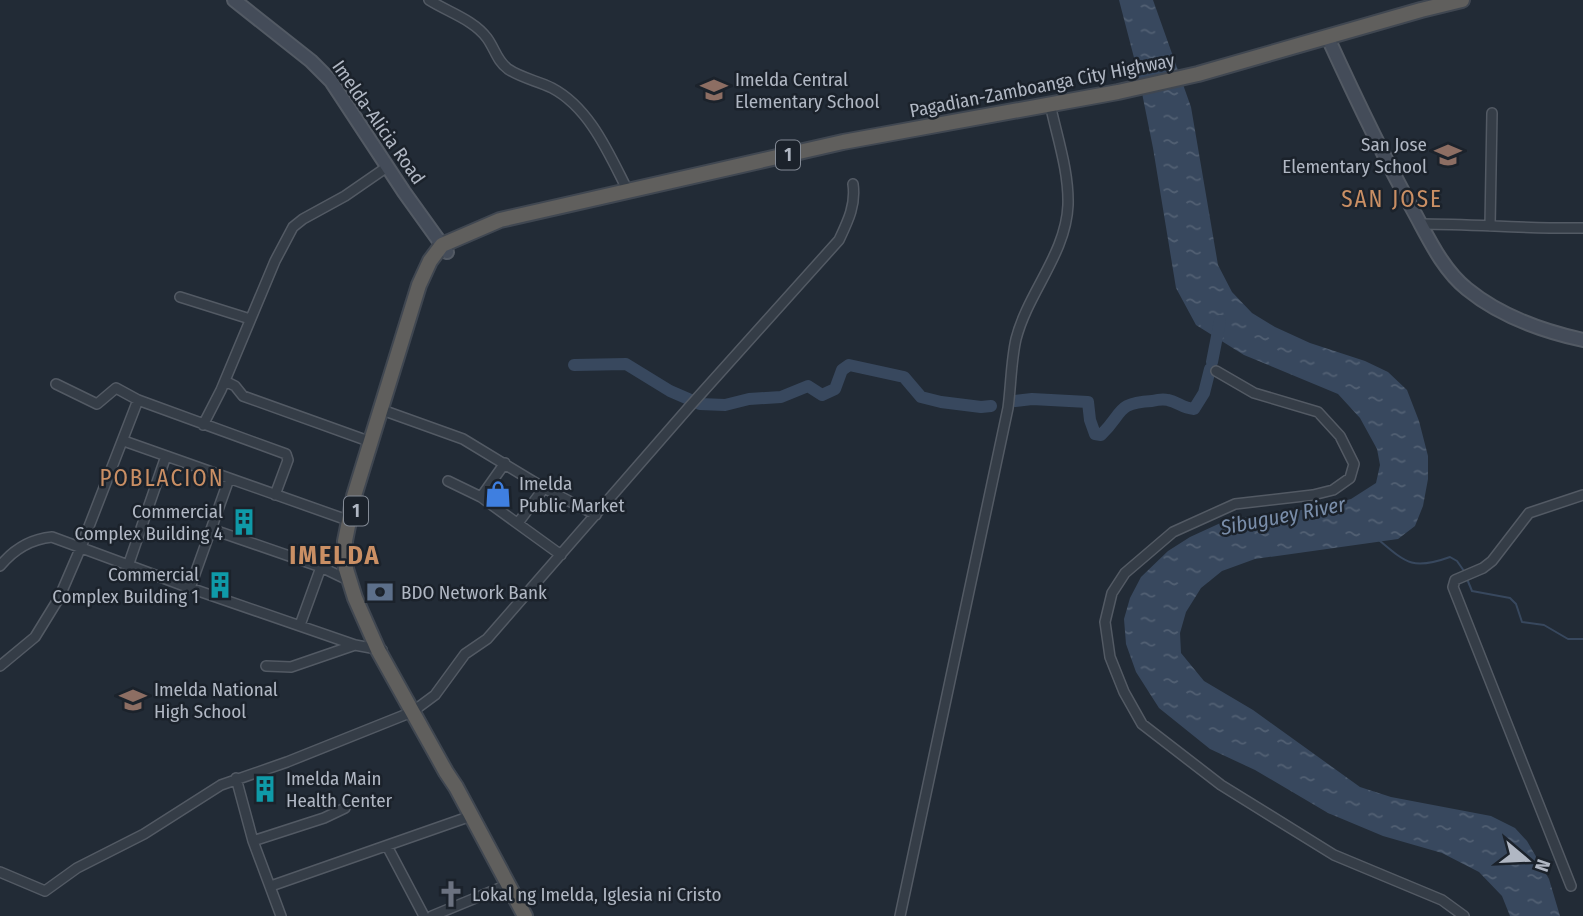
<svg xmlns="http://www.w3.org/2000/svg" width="1583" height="916" font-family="'Fira Sans Condensed',sans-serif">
<defs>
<pattern id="water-ripples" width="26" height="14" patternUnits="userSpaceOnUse" patternTransform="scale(1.75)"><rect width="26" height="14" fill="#38485e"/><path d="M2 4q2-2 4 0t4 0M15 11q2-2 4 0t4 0" fill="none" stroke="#526073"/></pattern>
</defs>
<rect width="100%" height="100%" fill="#222b36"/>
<path fill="url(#water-ripples)" d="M1119,0H1153L1191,107L1218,265L1232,292L1252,313L1275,327L1310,343L1365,361L1388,372L1407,390L1419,421L1428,456V479L1423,506L1415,526L1398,539L1255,559L1222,571L1201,588L1186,612L1180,633L1181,653L1204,681L1253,710L1360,787L1391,797L1491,816L1515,828L1527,841L1549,879L1560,916H1510L1502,896L1479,872L1442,853L1383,836L1328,813L1255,770L1210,749L1159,708L1136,672L1126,644L1124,619L1130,598L1141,577L1168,551L1190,537L1227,520L1316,508L1351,499L1376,483L1380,465L1377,449L1360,418L1338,394L1244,355L1196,325L1176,288L1153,148L1138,73Z"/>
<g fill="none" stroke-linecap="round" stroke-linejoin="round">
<path stroke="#38485e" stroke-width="2" d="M1380,541C1407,564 1414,570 1450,557L1457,561L1464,571
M1467,579L1472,591L1510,598L1516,604L1522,622L1544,625L1568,639H1583"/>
<path stroke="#38485e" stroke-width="12" d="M1212,362L1220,321
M574,365L626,364L670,391L700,404L725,405L749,399L781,397L808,386L822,395L835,389L842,370L849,365L904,377L921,397L941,402L981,407L991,406
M1015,401L1032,399L1088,402L1090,420L1095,434L1101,435C1124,413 1115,403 1152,401C1156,400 1164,399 1168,400C1178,402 1182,408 1194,409L1204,393L1210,369"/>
<defs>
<path id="minor" d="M429,0C448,12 474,20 487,38C495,49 497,61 508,69C521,78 538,81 552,88C590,108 609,154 628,191
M1421,224C1475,224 1529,229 1583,228
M1490,226L1492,113
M180,297L250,319
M1216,371L1254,393L1318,412L1340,436L1354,464L1350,478L1333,490L1313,495L1235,504L1173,532L1125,573L1112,593L1105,622L1110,657L1124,692L1142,724L1221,785L1334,855L1442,900L1464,916
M225,381L235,386L243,396L371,442
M56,384L97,404L116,388L138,400L286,454L288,460L275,495
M385,411L463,439L544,488L518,523
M203,425L221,390L275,261L293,227L303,219L345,196L387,167
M124,441L353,522
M448,481L481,497L561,555
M544,488L596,515
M481,497L505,463
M211,529L321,567L348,580
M0,566C14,549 31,539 52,537L190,588L355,645L382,650
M128,566L166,456
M190,588L229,479
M300,625L321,567
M0,666L35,637L59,598L81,547L138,400
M266,666L291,667L355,645
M236,778L253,841L281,916
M253,841L324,818L345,808
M387,846L424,916
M0,872L45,891L77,868L144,834L221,785L287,762L412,712L435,695L465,654L487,639L690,406L839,240C848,221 856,205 853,184
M271,886L471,816
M1571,886L1453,587L1455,580L1483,568L1492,561L1529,513L1583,495
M432,916L507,885
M900,916L1008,408C1011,386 1011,361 1016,339C1028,292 1066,254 1068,205C1069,171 1057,137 1050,104"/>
<path id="secondary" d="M234,0L311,61L331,81L404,192L447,252
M1328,38C1355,97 1382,154 1413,210C1428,237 1442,269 1467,289C1500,316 1542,331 1583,340"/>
<path id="trunk" d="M525,916L456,787L446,772L378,650L355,598L346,569L345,541L354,496L419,285L430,261L442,245L500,220L843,142L1118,92L1198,74L1421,10L1462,0"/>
</defs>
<use href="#minor" stroke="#535a64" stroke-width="12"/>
<use href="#secondary" stroke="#535a64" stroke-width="16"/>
<use href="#trunk" stroke="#404751" stroke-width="18"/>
<use href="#minor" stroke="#353d47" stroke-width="9"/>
<use href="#secondary" stroke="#444c59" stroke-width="12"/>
<use href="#trunk" stroke="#605f5d" stroke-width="14"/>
</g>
<defs>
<symbol id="school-bare" viewBox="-9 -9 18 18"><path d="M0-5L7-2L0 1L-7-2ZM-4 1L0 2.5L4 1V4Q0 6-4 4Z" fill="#8d6e63" stroke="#1b222b" stroke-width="2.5" paint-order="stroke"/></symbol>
<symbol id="shop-bare" viewBox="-9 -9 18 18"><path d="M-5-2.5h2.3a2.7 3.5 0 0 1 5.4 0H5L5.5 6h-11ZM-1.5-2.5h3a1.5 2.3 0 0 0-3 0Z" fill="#3f7fe0" stroke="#1b222b" stroke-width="2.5" paint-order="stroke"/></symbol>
<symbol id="building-bare" viewBox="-9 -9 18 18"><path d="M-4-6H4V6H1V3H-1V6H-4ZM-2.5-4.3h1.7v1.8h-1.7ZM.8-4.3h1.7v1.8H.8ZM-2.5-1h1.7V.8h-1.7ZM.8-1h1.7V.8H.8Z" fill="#0f9aa8" stroke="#1b222b" stroke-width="2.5" paint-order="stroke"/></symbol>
<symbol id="bank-bare" viewBox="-9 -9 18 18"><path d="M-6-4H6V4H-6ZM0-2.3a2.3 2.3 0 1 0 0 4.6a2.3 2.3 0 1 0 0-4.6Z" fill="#5c6f8a" stroke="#1b222b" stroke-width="2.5" paint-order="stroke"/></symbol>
<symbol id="church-bare" viewBox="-9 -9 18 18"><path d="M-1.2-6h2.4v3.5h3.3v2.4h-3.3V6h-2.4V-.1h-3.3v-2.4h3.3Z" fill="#6b7280" stroke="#1b222b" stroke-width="2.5" paint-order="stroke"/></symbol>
</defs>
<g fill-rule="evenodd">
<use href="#school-bare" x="695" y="71" width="38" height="38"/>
<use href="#school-bare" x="1429" y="136" width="38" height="38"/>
<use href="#shop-bare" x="479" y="475" width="38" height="38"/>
<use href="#building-bare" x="225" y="503" width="38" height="38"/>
<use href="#building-bare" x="201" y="566" width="38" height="38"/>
<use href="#bank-bare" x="361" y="573" width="38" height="38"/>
<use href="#school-bare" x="114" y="681" width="38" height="38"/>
<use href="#building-bare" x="246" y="770" width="38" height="38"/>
<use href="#church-bare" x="432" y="875" width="38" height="38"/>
</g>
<g text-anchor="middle" stroke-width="5" stroke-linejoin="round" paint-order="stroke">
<g fill="#1b222b" stroke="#838a95" stroke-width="2">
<rect x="776" y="140.5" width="24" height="29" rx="5"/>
<rect x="344" y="496.5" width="24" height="29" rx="5"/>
</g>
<g font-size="18" font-weight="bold" fill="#b0b7c3">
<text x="788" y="161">1</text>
<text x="356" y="517">1</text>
</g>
<g font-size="19" fill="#b0b7c3" stroke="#1b222b" text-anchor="start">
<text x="735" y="86">Imelda Central<tspan x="735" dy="22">Elementary School</tspan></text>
<text x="1427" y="151" text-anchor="end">San Jose<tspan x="1427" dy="22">Elementary School</tspan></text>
<text x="519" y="490">Imelda<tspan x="519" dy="22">Public Market</tspan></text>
<text x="223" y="518" text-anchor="end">Commercial<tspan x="223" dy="22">Complex Building 4</tspan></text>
<text x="199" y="581" text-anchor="end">Commercial<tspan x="199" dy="22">Complex Building 1</tspan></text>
<text x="401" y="599">BDO Network Bank</text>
<text x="154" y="696">Imelda National<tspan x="154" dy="22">High School</tspan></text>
<text x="286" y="785">Imelda Main<tspan x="286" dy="22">Health Center</tspan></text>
<text x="472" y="901">Lokal ng Imelda, Iglesia ni Cristo</text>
</g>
<g font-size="19" fill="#b0b7c3" stroke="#1b222b">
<text transform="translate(1042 85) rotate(-11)" y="7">Pagadian-Zamboanga City Highway</text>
<text transform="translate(379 122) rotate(55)" y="7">Imelda-Alicia Road</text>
</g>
<g font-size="21" font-style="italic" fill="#7a8eaa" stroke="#1b222b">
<text transform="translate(1283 516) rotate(-11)" y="7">Sibuguey River</text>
</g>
<g font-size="23" letter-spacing="2" fill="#ca8f64" stroke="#1b222b">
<text x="1392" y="207">SAN JOSE</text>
<text x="162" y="486">POBLACION</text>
</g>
<g font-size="26" font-weight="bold" letter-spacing="2" fill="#ca8f64" stroke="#1b222b">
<text x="335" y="564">IMELDA</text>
</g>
</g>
<g transform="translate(1527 860) rotate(109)" stroke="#1b222b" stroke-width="5" paint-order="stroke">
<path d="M0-5L12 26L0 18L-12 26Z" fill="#b0b7c3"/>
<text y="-10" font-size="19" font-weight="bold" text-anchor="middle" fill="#b0b7c3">N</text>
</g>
</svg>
